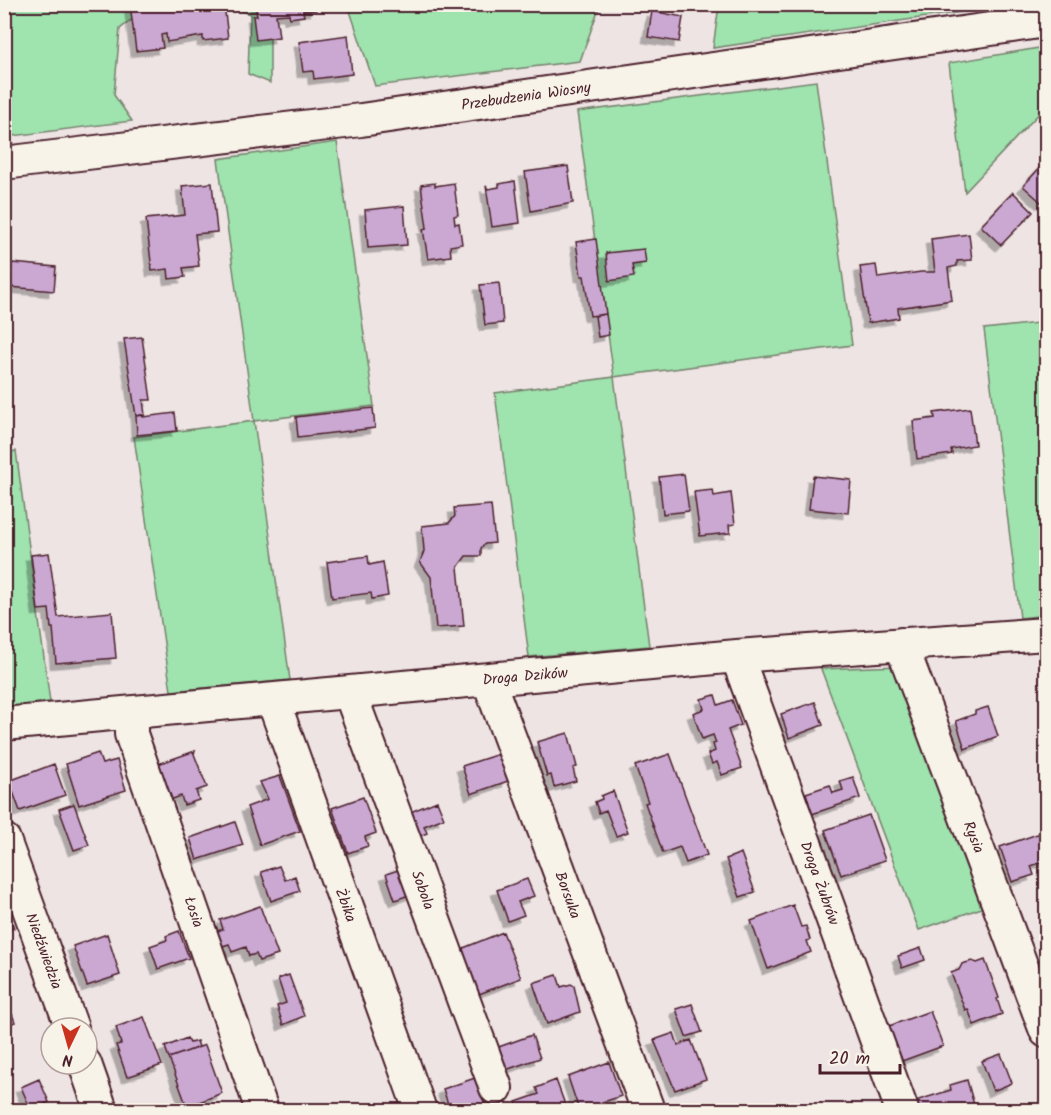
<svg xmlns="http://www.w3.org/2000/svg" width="1051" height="1115" font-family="Kalam,sans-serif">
<defs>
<filter id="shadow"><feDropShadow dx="-5.5" dy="5.5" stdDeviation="0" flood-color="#0004"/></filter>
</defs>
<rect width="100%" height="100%" fill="#eee4e4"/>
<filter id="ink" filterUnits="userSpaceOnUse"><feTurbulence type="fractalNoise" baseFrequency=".0167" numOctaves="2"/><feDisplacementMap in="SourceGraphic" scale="12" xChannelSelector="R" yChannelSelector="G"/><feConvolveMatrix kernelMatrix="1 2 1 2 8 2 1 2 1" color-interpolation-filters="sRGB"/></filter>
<g filter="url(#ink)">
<path fill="#9fe3ae" stroke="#74816c" stroke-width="1.5" d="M4,5H150L120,29L114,95L132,121L5,137Z
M223,5H270V83L248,74L250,14Z
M348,5V4L600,5L580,61L375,86Z
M952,5L961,12L713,48L719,5Z
M1045,47L1046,106L965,192L949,63Z
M816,81L852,345L614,377L649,646L529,657L495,393L614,377L577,112Z
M337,142L374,406L254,421L290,680L171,691L134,437L254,421L218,159Z
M1038,323L1046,329V615L1020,618L984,329Z
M16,451L50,702L5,707L4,453Z
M900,666L990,905L919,930L821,669Z"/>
<path fill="#caa8d2" stroke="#4a1f2b" stroke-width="1.5" filter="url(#shadow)" d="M130,4H224L228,38L203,41V36L167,42L166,34L161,35L163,48L136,51Z
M255,4H315L316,10L303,11L304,16L290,18L289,14L276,15L279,37L256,40L253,16H257Z
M652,11L683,17L679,42L648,37Z
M348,35L352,74L314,79L313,71L303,72L299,42Z
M1046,161V198L1042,203L1023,186Z
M568,166L573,203L531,211L525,172Z
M515,181L520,223L492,227L486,186L488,189L499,187V184Z
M212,183L217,232L195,234L199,266L183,268L185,277L169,279L168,269L152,271L146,219L185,215L182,186Z
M435,183V186L454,183L458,215L454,216L455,224L459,223L462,244L450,246L451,256L428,259L423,229L427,228L421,185Z
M1013,192L1033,212L1001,245L981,226Z
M404,206L407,245L368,248L365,210Z
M969,234L972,260L957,261V266L948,268L952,300L898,308L899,318L868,323L860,267L876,265L878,278L921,272H935L931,239Z
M596,239L606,314L590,316L584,276H581L576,242Z
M644,249L646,263L632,265L634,277L609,281L606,253Z
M12,263L56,267L54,291L10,287Z
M499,283L503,323L485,325L480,285Z
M606,314L609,335L598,337L595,316Z
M142,337L151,400H143L145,415L136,416L124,339Z
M373,408L375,428L298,437L296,417Z
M970,408L975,445L951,449L952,454L917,459L913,421L935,418L934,413Z
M175,413L177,431L137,435L136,416L142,415L143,417Z
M684,474L689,511L663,514L659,477Z
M813,476L851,480L848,513L809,509Z
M713,490L714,496L731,493L735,524L729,525L730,533L700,536L694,492Z
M491,505L495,543L485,544L481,548V556H466L458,567L464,626L436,628L431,577L420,562L424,551L422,526L449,523L455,516L454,508Z
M49,553L58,617L112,612L116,658L56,663L53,628H51L49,609L38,610L31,555Z
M368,556L369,565L383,562L388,596L372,599L371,593L332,598L327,562Z
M715,695L718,705L732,700L741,725L728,730L742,768L722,775L717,762L712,764L708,754L715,751L713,744L716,743L713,735L702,739L693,713L704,709L701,699Z
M815,702L823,725L789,738L781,714Z
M988,707L998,736L965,749L956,721L975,714V711Z
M568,733L577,767L573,768L576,781L554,787L551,775L547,776L537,742Z
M195,751L194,754L207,787L196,791L199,800L184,805L181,796L170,800L171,797L158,764Z
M98,753L102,764L117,760L126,790L79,805L66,764Z
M499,754L508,781L471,794L462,766Z
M670,754L707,855L686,863L680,847L663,853L645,803L648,802L635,766Z
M54,764L65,795L20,811L9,781Z
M280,776L300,831L260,845L247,807L268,799L260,782Z
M853,777L860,798L812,814L806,793L830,785L833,793L843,790L840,781Z
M613,791L628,832L616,836L606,810L599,813L595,802L602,799L601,796Z
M363,797L376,833L365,837L368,846L348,853L332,808Z
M437,801L444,818L424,826L427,833L417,837L403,815Z
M74,804L89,845L74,850L59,809Z
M869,815L885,860L841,875L825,830Z
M235,822L243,845L197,860L190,838Z
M1046,831V861L1031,866L1034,875L1012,882L1000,847Z
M741,853L755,892L740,897L726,859Z
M279,866L285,880L295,876L300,891L271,901L261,872Z
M404,868L412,894L395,900L386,874Z
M527,879L534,896L518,902L524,915L508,921L497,890Z
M4,905L14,928L5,931L10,945L4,947Z
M793,905L801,927L806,926L810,940L807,941L811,952L768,969L751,921Z
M260,906L278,955L259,961L256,954L249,956L246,947L232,952L229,944L220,947L215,932L223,929L220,920Z
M179,931L189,958L158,969L150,946L167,940L166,936Z
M503,932L521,978L479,994L461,949Z
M107,934L120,975L87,986L73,946Z
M921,948L925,960L902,968L898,956Z
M985,960L999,998L997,999L1002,1014L974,1025L968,1009L965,1010L951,973L959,970L962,964L972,961L977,963Z
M289,975L304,1016L283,1025L277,1006L286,1003L278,979Z
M557,975L561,987L571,984L574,986L580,1012L547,1024L533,983Z
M4,992L15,1022L4,1026Z
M692,1004L702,1032L686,1037L676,1009Z
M930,1011L943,1046L902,1061L889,1026Z
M144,1017L162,1065L127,1077L116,1045L121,1044L116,1027Z
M674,1033L678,1045L691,1040L706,1079L675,1090L654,1040Z
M532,1035L540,1058L500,1072L493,1049Z
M187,1038L190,1043L197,1041L199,1047L169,1058L165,1047Z
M205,1045L222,1093L187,1107L169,1058Z
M1001,1054L1012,1083L993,1091L982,1061Z
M609,1062L621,1096L595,1105L597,1110H577H579L568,1077Z
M475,1078L487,1110H450L443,1089Z
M39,1079L49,1102L31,1110L21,1087Z
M556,1080L567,1110H519L516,1102L539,1094L536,1088Z
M967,1080L974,1105L957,1110H914L912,1102L951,1090L950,1085Z"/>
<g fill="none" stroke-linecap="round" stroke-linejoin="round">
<defs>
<path id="street" d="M4,163L361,120L1046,21
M901,644L1046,1031
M737,656L902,1110
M488,679L648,1110
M350,693L496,1088
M273,700L420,1110
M131,713V734L262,1110
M4,724L737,656L1046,634
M4,840L72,1028
M85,1064L101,1110"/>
<path id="secondary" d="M1031,4L1046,20"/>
</defs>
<use href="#street" stroke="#4a1f2b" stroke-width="36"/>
<use href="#secondary" stroke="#4a1f2b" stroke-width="38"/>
<use href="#street" stroke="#f7f3e8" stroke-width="32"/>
<use href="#secondary" stroke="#f7f3e8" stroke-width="33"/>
</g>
</g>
<g text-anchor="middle" stroke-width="5" stroke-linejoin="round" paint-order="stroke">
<g font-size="15" fill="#4a1f2b" stroke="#f7f3e8">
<text transform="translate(526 96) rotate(-8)" y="5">Przebudzenia Wiosny</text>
<text transform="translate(525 676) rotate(-5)" y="5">Droga Dzików</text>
<text transform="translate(974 837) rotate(69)" y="5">Rysia</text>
<text transform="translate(820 883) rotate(70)" y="5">Droga Żubrów</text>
<text transform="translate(423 890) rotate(70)" y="5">Sobola</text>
<text transform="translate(568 895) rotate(70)" y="5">Borsuka</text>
<text transform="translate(346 905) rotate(70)" y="5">Żbika</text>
<text transform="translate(194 912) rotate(71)" y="5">Łosia</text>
<text transform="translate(44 951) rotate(70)" y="5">Niedźwiedzia</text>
</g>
</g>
<rect width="1051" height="1115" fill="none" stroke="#f7f3e8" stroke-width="24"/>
<rect x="12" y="12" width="1027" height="1091" fill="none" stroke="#4a1f2b" stroke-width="2" filter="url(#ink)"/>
<g transform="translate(69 1046) rotate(185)"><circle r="28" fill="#f7f3e8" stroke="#b29e9c" stroke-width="1.5"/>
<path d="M0-4.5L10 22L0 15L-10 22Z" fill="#c8321e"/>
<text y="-9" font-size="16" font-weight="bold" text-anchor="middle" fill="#4a1f2b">N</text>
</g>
<path d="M820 1064v9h80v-9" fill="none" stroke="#4a1f2b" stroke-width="3"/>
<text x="829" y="1064" font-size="18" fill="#4a1f2b" stroke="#f7f3e8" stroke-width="4.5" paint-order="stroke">20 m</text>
</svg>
